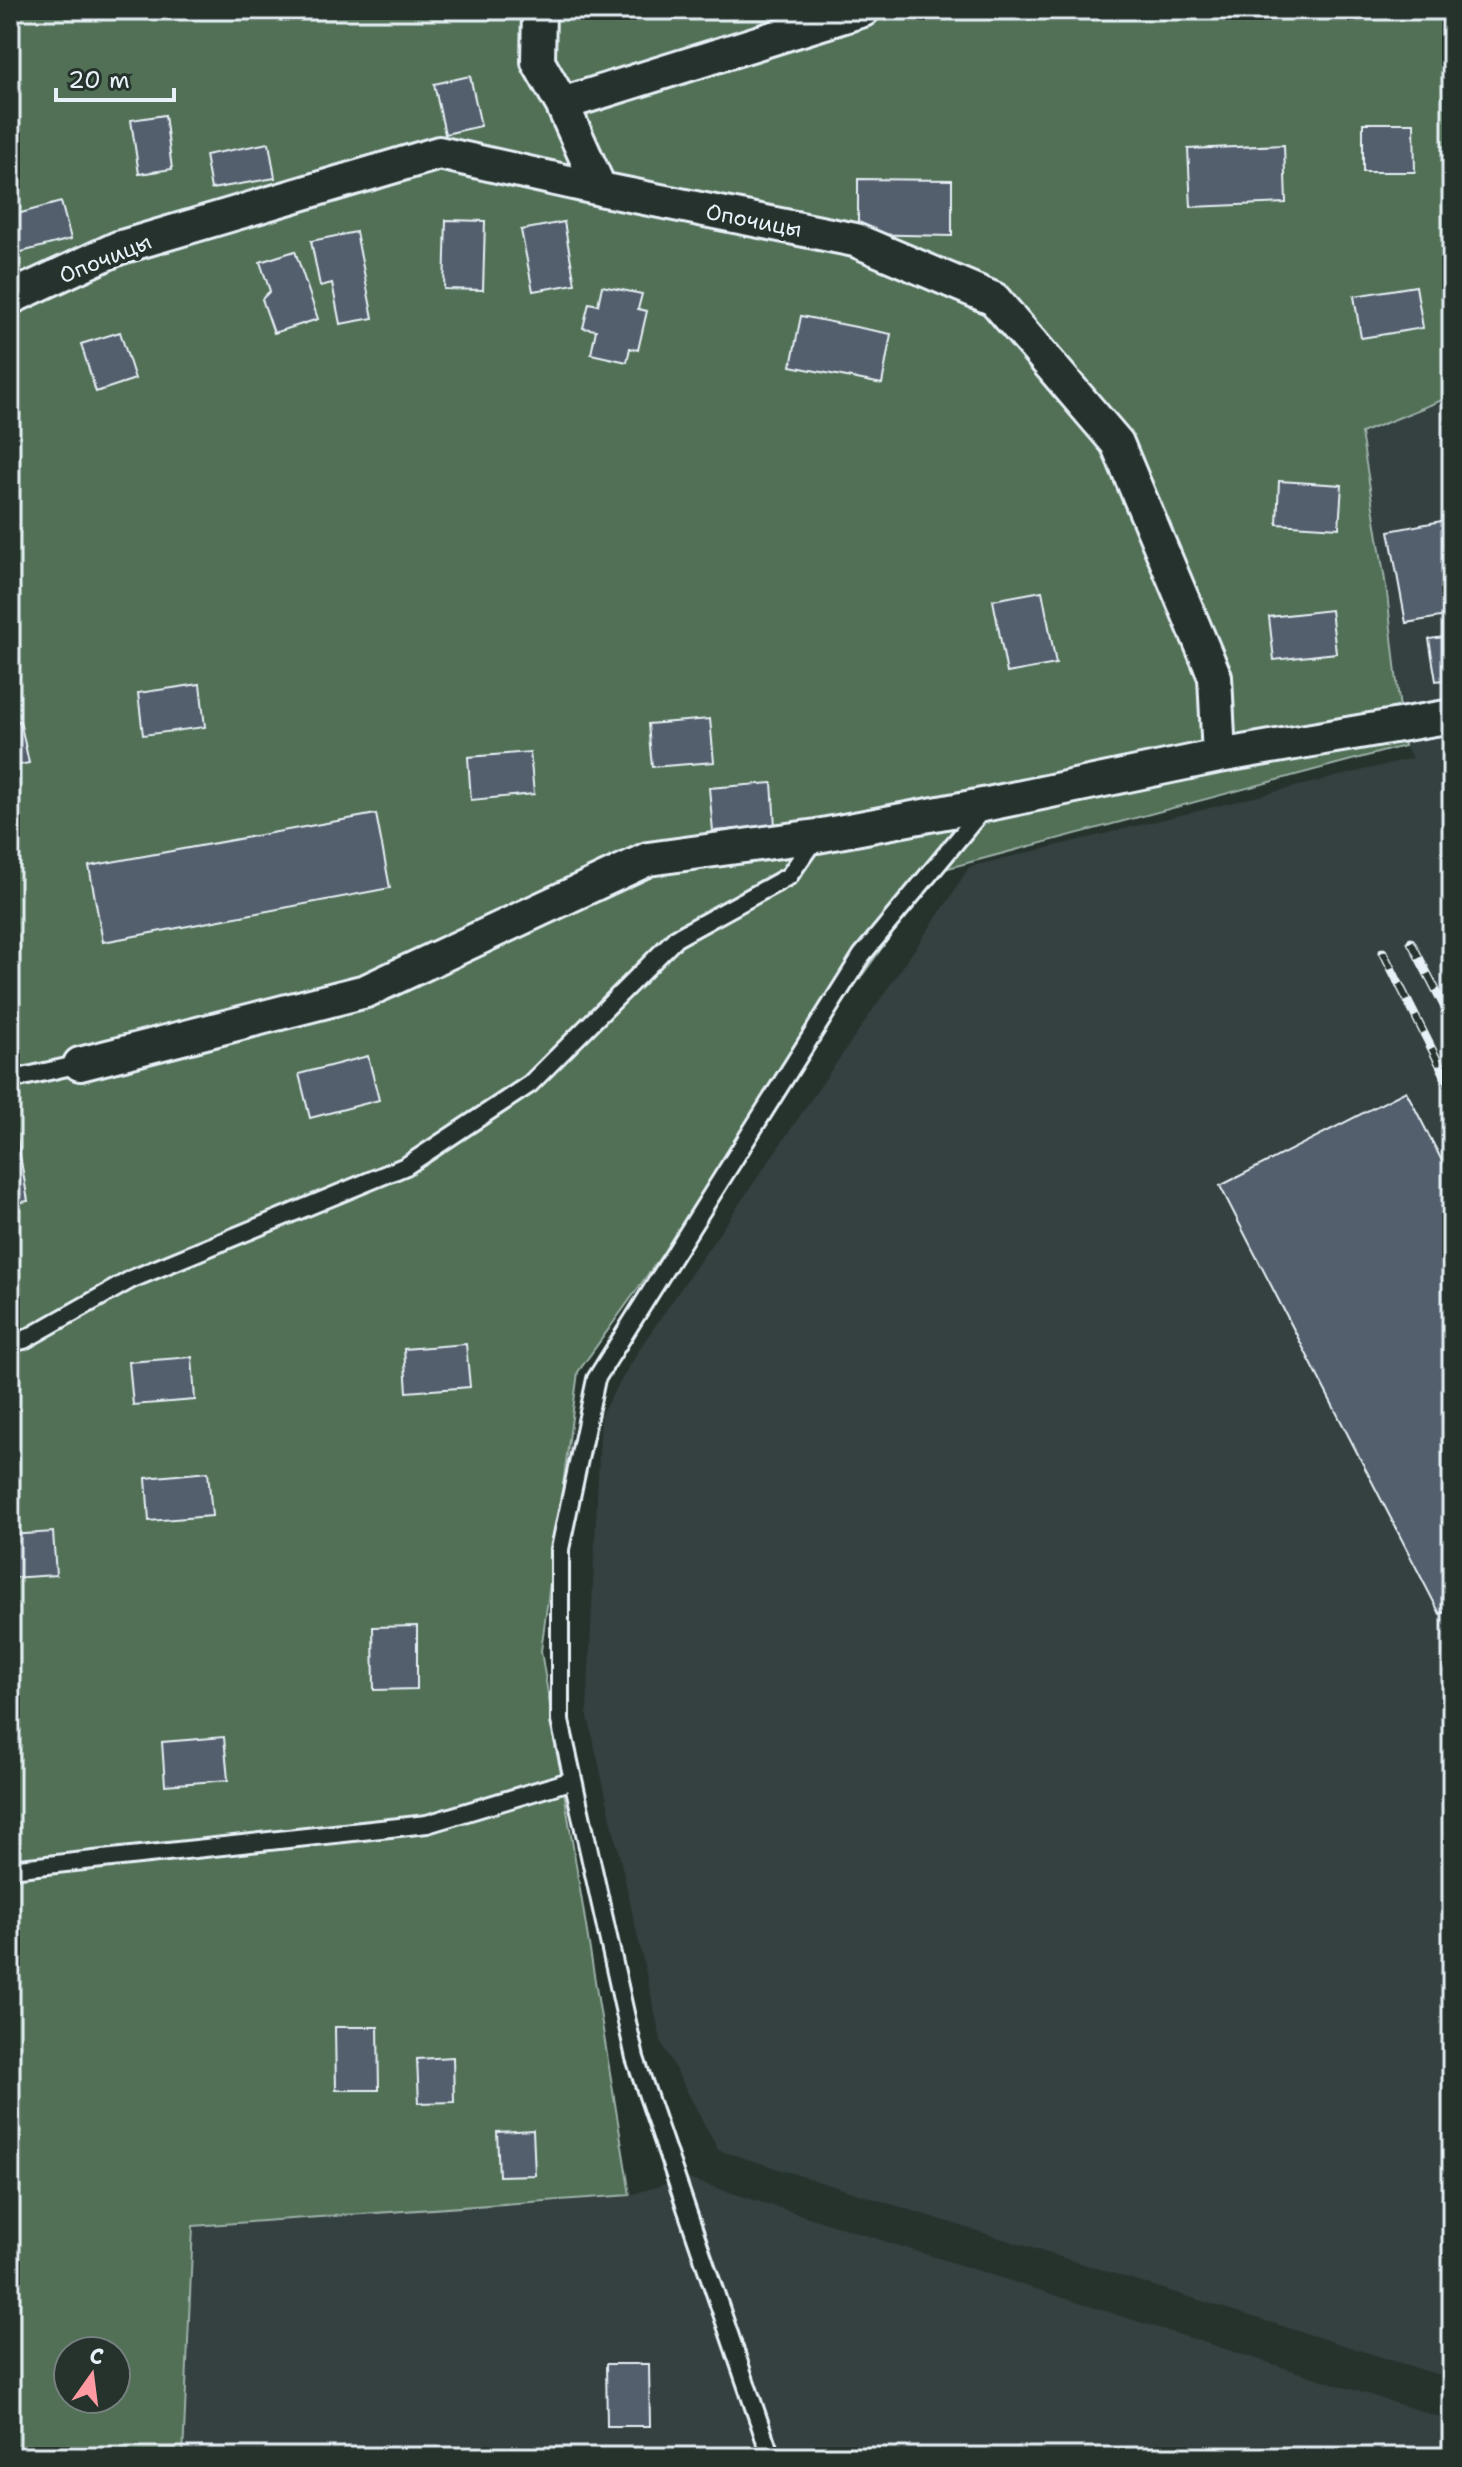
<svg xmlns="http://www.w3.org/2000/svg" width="1462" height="2467" font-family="'Shantell Sans',sans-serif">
<rect width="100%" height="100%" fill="#26332d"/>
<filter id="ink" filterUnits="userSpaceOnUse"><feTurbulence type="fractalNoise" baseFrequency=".0125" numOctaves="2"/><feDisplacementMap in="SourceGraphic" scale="16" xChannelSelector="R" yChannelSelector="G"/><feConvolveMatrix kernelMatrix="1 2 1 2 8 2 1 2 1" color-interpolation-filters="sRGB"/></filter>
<g filter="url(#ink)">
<path fill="#344040" d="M1452,396V2379L718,2150L662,2044L587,1712L601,1414L642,1345L950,898L969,867L1413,758L1404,746L1387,593L1361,432Z
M685,2178L1452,2421V2457H183L193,2226L630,2195Z"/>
<path fill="#516f57" stroke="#9cb0a8" stroke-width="2" fill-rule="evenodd" d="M10,10H1452V396L1361,433L1387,593L1404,746L937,871L578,1372L541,1651L630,2195L193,2226L183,2457H10ZM68,2351H116V2399H68Z"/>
<path fill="#535e6c" stroke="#e8f1f8" stroke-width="2" d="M470,76L481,126L445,134L434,84Z
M165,115L172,169L139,174L131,120Z
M1363,123H1414L1415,172H1363Z
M269,143L275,178L211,189L205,155Z
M1284,145L1286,203L1191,207L1188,149Z
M858,179L952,180V236L858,234Z
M61,202L71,239L10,255V216Z
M446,220L485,221L483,290L444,289Z
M564,222L575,284L533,291L521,230Z
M356,232L373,318L340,324L332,283L320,286L311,241Z
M295,251L318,319L274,333L262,299L270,291L260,262Z
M602,286L642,294L638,309L647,311L638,350L630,348L627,362L591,354L596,330L583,328L589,303L598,305Z
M1416,286L1423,328L1361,338L1354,296Z
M801,316L891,334L882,384L791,366Z
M120,332L135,379L96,392L81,344Z
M1279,481L1342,485L1339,528L1277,524Z
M1452,519V615L1406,623L1389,531Z
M1042,591L1056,664L1007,673L993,600Z
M1331,610L1336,653L1274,660L1269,617Z
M1452,636V679L1436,681L1429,639Z
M200,684L205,727L143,735L138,693Z
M710,719L714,762L652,767L648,724Z
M20,721L29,763L10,767V723Z
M530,752L534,794L471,800L468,757Z
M772,783L775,826L713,831L709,788Z
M376,814L390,888L103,942L89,866Z
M368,1056L379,1100L310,1118L299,1074Z
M1406,1091L1452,1180V1608L1440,1614L1220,1186Z
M15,1127L28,1201L10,1204V1128Z
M466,1344L470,1387L407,1392L404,1349Z
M192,1357L195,1400L133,1405L129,1362Z
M208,1472L212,1516L149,1521L146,1478Z
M53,1532L56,1575L10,1578V1535Z
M417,1626V1689L374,1690L373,1627Z
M224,1737L228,1780L165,1785L162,1742Z
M335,2027H378L379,2090H336Z
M453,2057L454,2102L419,2103L417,2059Z
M533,2130L535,2175L499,2176L497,2132Z
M606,2364H649L650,2426H607Z"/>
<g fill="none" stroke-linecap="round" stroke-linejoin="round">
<defs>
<path id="lane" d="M10,1080L80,1064
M10,1343L24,1340L132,1279L406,1166L530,1084L676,938L789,876L816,837
M10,1869L427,1824L573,1780
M771,2457L635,2058L560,1721V1549L596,1379L862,955L984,808"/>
<path id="street" d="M539,10L538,62L562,104L600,189
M562,104L863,10
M10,298L118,248L439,153L600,189L855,240L994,299L1117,443L1215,677L1219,756
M80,1064L366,991L648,859L817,836L988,804L1219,756L1452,716"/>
</defs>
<use href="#lane" stroke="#e8f1f8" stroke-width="22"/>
<use href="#street" stroke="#e8f1f8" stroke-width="38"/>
<use href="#lane" stroke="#26332d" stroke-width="16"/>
<use href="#street" stroke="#26332d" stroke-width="32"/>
<defs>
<path id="rail" d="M1411,942L1452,1021
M1383,952L1452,1089"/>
</defs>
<use href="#rail" stroke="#e8f1f8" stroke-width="9"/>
<use href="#rail" stroke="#26332d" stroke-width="6" stroke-dasharray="18" stroke-linecap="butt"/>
</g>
</g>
<g text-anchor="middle" stroke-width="8" stroke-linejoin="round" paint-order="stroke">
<g font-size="22" fill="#e8f1f8" stroke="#26332d">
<text transform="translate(754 220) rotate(11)" y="8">Опочицы</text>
<text transform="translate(105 258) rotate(-22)" y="8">Опочицы</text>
</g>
</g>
<rect width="1462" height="2467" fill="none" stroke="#26332d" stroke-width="40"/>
<rect x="20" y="20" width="1422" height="2427" fill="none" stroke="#e8f1f8" stroke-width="3" filter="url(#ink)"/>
<g transform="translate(92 2375) rotate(14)"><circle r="38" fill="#26332d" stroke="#747f7e" stroke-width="2"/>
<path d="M0-6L14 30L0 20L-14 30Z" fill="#ff9aa2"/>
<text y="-12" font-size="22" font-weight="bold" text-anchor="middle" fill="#e8f1f8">С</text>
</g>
<path d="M56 88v12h118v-12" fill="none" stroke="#e8f1f8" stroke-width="4"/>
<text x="68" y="88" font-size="24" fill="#e8f1f8" stroke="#26332d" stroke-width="6" paint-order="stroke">20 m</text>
</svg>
